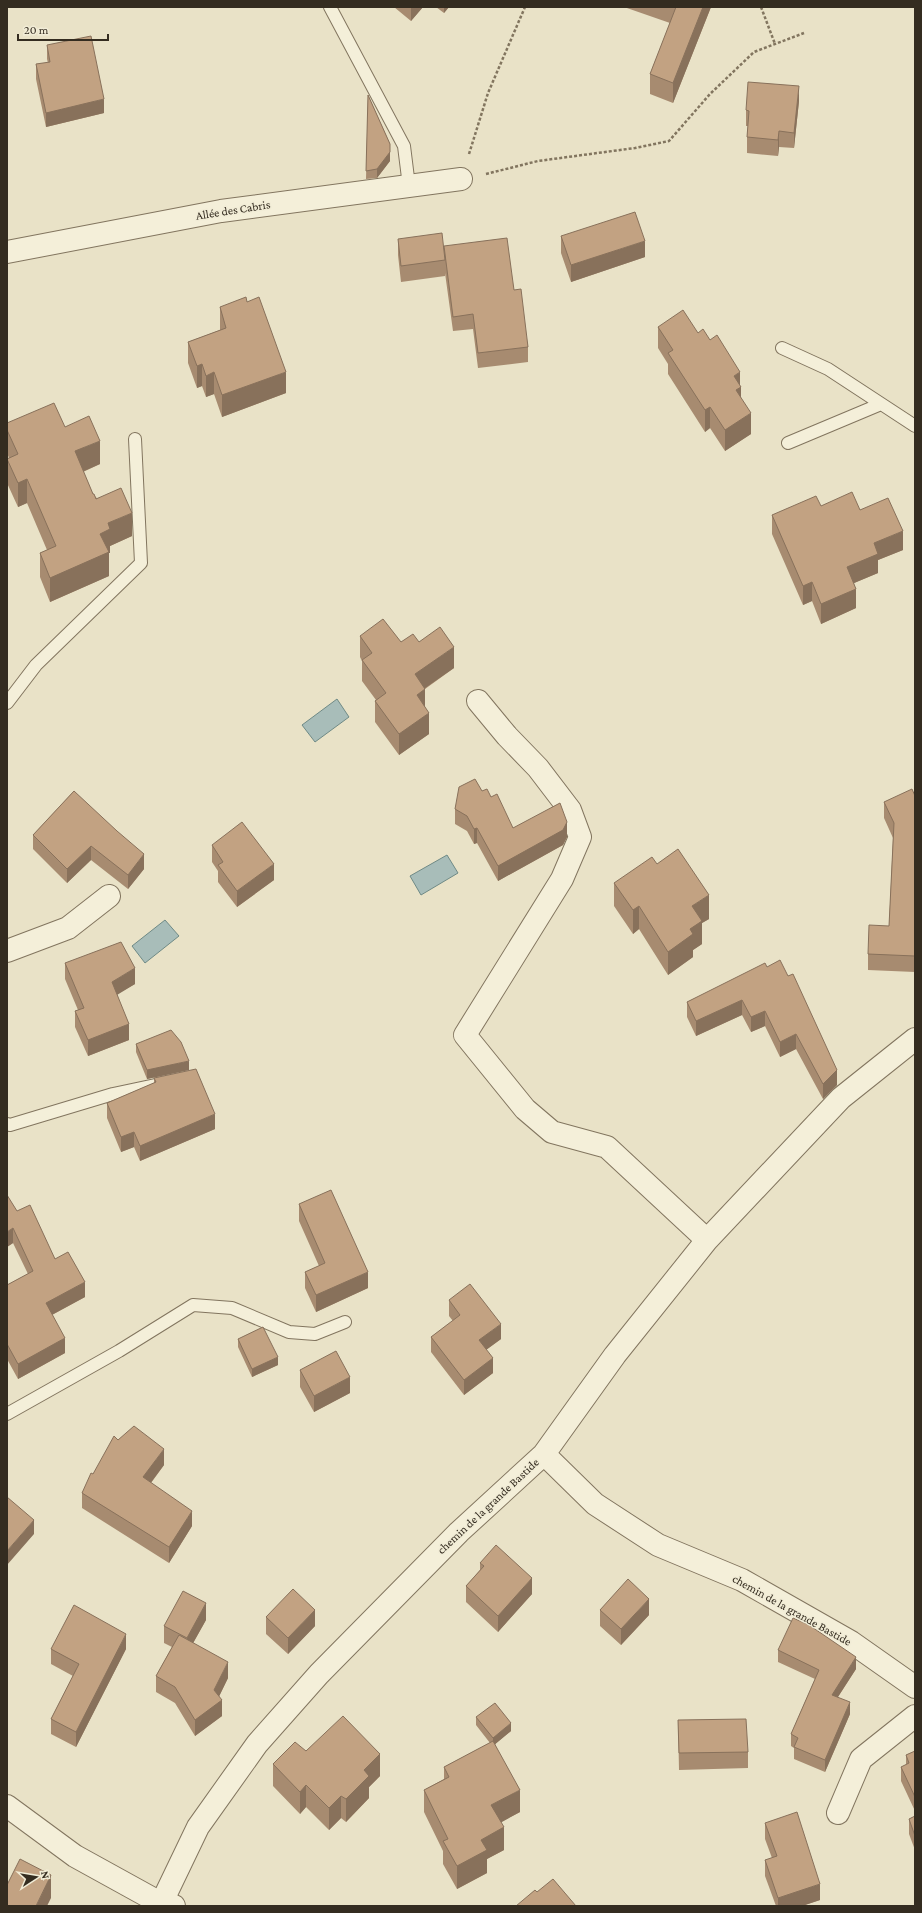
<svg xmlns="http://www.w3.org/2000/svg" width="922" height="1913" font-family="'Crimson Pro',serif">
<rect width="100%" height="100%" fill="#e9e2c7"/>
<path fill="#a8bdb9" stroke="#6f8a86" d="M337,699L349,717L315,742L302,725Z
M447,855L458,873L421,895L410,876Z
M165,920L179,936L145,963L132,946Z"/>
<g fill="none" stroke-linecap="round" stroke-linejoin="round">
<defs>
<path id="service" d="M330,7L404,146L409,186
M782,348L828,369L915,426
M788,443L881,404
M7,703L36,665L141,563L135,439
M7,1124L10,1125L113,1094L160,1084
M7,1414L119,1351L193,1305L232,1308L289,1332L315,1334L345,1322"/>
<path id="minor" d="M7,252L221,211L461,179
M478,701L507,736L538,768L570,810L580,837L562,879L465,1035L525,1109L552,1132L607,1147L707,1240
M7,951L68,928L109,896
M544,1454L595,1504L658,1545L742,1580L851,1642L915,1687
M7,1806L75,1856L153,1899L174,1906
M838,1813L861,1759L915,1716
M162,1902L198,1827L257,1744L319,1674L459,1532L544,1454L615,1355L707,1240L841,1098L915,1039"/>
</defs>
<use href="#service" stroke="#82755f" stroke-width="14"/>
<use href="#minor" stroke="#82755f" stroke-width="24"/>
<path stroke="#82755f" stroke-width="2.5" stroke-dasharray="3 2" stroke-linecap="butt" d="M761,7L775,44
M469,154L488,93L525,7
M486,174L538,161L635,148L669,141L710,94L754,52L804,33"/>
<use href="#service" stroke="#f4efd9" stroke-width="12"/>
<use href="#minor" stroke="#f4efd9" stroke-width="22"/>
</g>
<path fill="#a78b70" d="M394,7H423L411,21Z
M436,7H449L444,13Z
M624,7H711L673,103L650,94V74L670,23Z
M47,45L104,113L46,127L36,79V64L48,63L47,59Z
M368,95L390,144V161L377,178L366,179Z
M799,101L794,148L779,147L778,156L747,153V137L748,126H746V110Z
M561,236L645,257L571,282L561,253Z
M398,239L444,248L514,290L528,347V362L478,368L473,329L453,331L445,273V276L401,282L398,255Z
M247,302L286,393L222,417L214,394L206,397L202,386L197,388L188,363V342L220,330V307Z
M658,327L698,333L740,386L741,398L751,434L725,451L710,428L705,432L668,374V364L658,348Z
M7,423L65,427L100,464L83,472L93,494L132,536L110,546V553H109V576L50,602L40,577V553L47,550L27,503L18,507L7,483V459L9,458L7,453Z
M821,506L860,510L903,550L878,560V573L854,583L856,608L821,624L812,601L803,605L772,534V515Z
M360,636L401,642H419L454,668L425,689V707L429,734L399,755L375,722V701L376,700L362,681V661L360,657Z
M74,791L144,869L128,889L91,860L67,883L33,849V835Z
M482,791L491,797L513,828L567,837L563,845L498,881L477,843L474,844L467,831L455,824V809Z
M915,796V972L868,970V954L889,926L893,838L884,818V802Z
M212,845L274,880L237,907L218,882V871L212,862Z
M657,864L709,919L702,923V944L693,950V957L668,975L639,929L633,934L614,906V883Z
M65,963L135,984L117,994L129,1040L88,1056L75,1027V1011L78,1010L65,979Z
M767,967L837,1085L823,1099L796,1049L780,1057L765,1026L751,1032L742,1015L696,1036L687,1017V1002Z
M136,1044L189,1070L147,1079L136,1052Z
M154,1078L215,1129L140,1161L134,1147L121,1152L107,1118V1103L154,1083Z
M299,1204L368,1288L316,1312L305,1288V1272L319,1266L299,1221Z
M17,1211L55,1259L85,1297L52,1315L65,1353L18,1379L7,1359V1285L28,1274L13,1243L7,1247Z
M449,1300L501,1339L486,1350L493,1373L464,1395L431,1352V1337L453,1321L449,1316Z
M238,1339L278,1365L252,1377L238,1347Z
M300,1370L350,1393L314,1412L300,1387Z
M118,1440L164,1465L151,1483L192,1526L169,1563L82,1508V1493L93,1474Z
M480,1563L532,1594L498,1632L466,1602V1586L480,1570Z
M600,1610L649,1615L621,1645L600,1626Z
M266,1617L315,1626L288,1654L266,1634Z
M206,1620L193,1643L228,1678L219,1696L222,1716L195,1736L175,1703L156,1692V1676L172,1647L164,1643V1626Z
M51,1649H126L76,1747L51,1734V1719L73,1676L51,1664Z
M778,1650L856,1669L838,1697L850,1714L825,1772L794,1759V1748L791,1746V1734L815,1679L778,1662Z
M476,1717L511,1731L495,1744L520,1812L501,1822L504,1850L487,1859V1873L457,1889L443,1864V1851L424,1812V1790L444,1779V1767L490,1743L476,1725Z
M678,1720L748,1752V1768L679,1770Z
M306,1751L380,1776L369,1787V1798L346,1822L341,1818L329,1830L306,1807L300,1814L273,1786V1764Z
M915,1751V1811L901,1781V1767L906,1765V1755Z
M915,1816V1850L909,1834V1819Z
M765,1823L820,1900L802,1906H776L765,1876V1860L772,1858L765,1839Z"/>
<path fill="#88715b" d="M411,7H423L411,21Z
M444,7H449L444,13Z
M703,7H711L673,103V83Z
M799,86V101L794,148V133Z
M104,99V113L46,127V113Z
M779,131V147L778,156V140Z
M390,152V161L377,178V169Z
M645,241V257L571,282V265Z
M202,364V386L197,388V366Z
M214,372V394L206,397V376Z
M286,372V393L222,417V395Z
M740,372V387H741V408L736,396L734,376Z
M710,407V428L705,432V410Z
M751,413V434L725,451V430Z
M100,441V464L75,475V451Z
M27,479V503L18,507V483Z
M132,513V536L110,546V553H109V576L50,602V578L108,523Z
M903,531V550L878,560V573L847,586V567L874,543Z
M812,582V601L803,605V586Z
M856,589V608L821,624V604Z
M454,647V668L415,695V674Z
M425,689V710L417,695Z
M429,713V734L399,755V734Z
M567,822V837L563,845L498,881V866Z
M477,828V843L474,844V829Z
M91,846V860L67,883V869Z
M144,854V869L128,889V875Z
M274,864V880L237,907V891Z
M709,895V919L702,923V944L693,950V957L668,975V952L690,929L692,906Z
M639,906V929L633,934V910Z
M135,968V984L112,998V982Z
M742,1000V1015L696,1036V1021Z
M765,1011V1026L751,1032V1017Z
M129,1024V1040L88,1056V1040Z
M796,1034V1049L780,1057V1042Z
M189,1061V1070L147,1079V1070Z
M837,1070V1085L823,1099V1084Z
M215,1114V1129L140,1161V1146Z
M134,1132V1147L121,1152V1137Z
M13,1228V1243L7,1247V1232Z
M368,1272V1288L316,1312V1295Z
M85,1282V1297L46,1318V1303Z
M501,1324V1339L479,1355V1340Z
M65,1338V1353L18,1379V1364Z
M278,1357V1365L252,1377V1369Z
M493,1358V1373L464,1395V1380Z
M350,1377V1393L314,1412V1396Z
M164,1449V1465L143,1493V1477Z
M192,1511V1526L169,1563V1547Z
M34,1520V1534L7,1565V1551Z
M532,1578V1594L498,1632V1616Z
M649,1599V1615L621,1645V1629Z
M206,1603V1620L187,1654V1638Z
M315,1610V1626L288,1654V1638Z
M126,1634V1649L76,1747V1732Z
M856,1657V1669L832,1706V1695Z
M228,1662V1678L215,1705L222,1700V1716L195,1736V1720L214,1690Z
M850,1702V1714L825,1772V1760Z
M511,1723V1731L493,1746V1738Z
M380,1754V1776L369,1787V1798L346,1822V1799L364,1770Z
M306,1785V1807L300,1814V1792Z
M520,1790V1812L491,1828V1805Z
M341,1796V1818L329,1830V1808Z
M504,1827V1850L487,1859V1873L457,1889V1866L481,1840Z
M51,1875V1898L47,1906H36Z
M820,1884V1900L802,1906H778V1898Z"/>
<path fill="#c2a282" stroke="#88715b" d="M676,7H703L673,83L650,74Z
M91,36L104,99L46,113L36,64L50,62L47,45Z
M748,82L799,86L794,133L779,131L778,140L747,137L749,111L746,110Z
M368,95L390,144V152L377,169L366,171Z
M635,212L645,241L571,265L561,236Z
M442,233L445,260L401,266L398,239Z
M507,238L514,290L521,289L528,347L478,353L473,314L453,317L444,246Z
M246,297L247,302L259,297L286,372L222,395L214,372L206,376L202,364L197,366L188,342L226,328L220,307Z
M683,310L698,333L703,329L710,340L717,335L740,372L734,376L741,387L736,390L751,413L725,430L710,407L705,410L668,353L673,350L658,327Z
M54,403L65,427L89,416L100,441L75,451L93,494H94L96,499L121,488L132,513L108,523L110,529L100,534L109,552L50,578L40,553L56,546L27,479L18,483L7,459L18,454L7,430V423Z
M852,492L860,510L888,498L903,531L874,543L878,554L847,567L856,589L821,604L812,582L803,586L772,515L816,496L821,506Z
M383,619L401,642L413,634L419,642L440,627L454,647L415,674L425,689L417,695L429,713L399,734L375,701L386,693L362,660L372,653L360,636Z
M475,779L482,791L487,789L491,797L497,794L513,828L560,803L567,822L563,830L498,866L477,828L474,829L467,816L455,809L459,787Z
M912,789L915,796V956L868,954L869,925L889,926L894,823L884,802Z
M74,791L117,831L144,854L128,875L91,846L67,869L33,835Z
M242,822L274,864L237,891L218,865L223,862L212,845Z
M678,849L709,895L692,906L702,921L690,929L693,934L668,952L639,906L633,910L614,883L652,857L657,864Z
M121,942L135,968L112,982L129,1024L88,1040L75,1011L84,1008L65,963Z
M780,960L788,976L793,974L837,1070L823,1084L796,1034L780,1042L765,1011L751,1017L742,1000L696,1021L687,1002L765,963L767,967Z
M171,1030L181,1042L189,1061L147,1070L136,1044Z
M196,1069L215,1114L140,1146L134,1132L121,1137L107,1103L156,1082L154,1078Z
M331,1190L368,1272L316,1295L305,1272L325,1263L299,1204Z
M7,1195L17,1211L30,1205L55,1259L68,1252L85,1282L46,1303L65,1338L18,1364L7,1344V1285L33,1271L13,1228L7,1232Z
M470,1284L501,1324L479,1340L493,1358L464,1380L431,1337L460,1315L449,1300Z
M263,1327L278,1357L252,1369L238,1339Z
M336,1351L350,1377L314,1396L300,1370Z
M134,1426L164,1449L143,1477L192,1511L169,1547L82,1493L91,1473L93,1474L114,1436L118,1440Z
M7,1497L34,1520L7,1551Z
M496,1545L532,1578L498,1616L466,1586L484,1566L480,1563Z
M628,1579L649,1599L621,1629L600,1610Z
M293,1589L315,1610L288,1638L266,1617Z
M183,1591L206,1603L187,1638L164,1626Z
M74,1605L126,1634L76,1732L51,1719L79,1664L51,1649Z
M793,1618L809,1625L856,1657L832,1695L850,1702L825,1760L794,1747L798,1738L791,1734L819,1670L778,1650Z
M179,1635L228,1662L214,1690L222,1700L195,1720L175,1687L156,1676Z
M495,1703L511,1723L493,1738L476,1717Z
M343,1716L380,1754L364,1770L369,1776L346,1799L341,1796L329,1808L306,1785L300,1792L273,1764L295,1742L306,1751Z
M746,1719L748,1752L679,1753L678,1720Z
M493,1741L520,1790L491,1805L504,1827L481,1840L487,1850L457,1866L443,1841L448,1839L424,1790L449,1777L444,1767Z
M915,1751V1797L901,1767L909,1763L906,1755Z
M797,1812L820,1884L778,1898L765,1860L777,1856L765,1823Z
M915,1816V1836L909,1819Z
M20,1859L51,1875L36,1906H7V1885Z
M553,1879L576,1906H516L535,1890L537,1892Z"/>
<g text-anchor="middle" stroke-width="3" stroke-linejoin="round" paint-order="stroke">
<g font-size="12" fill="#342c20" stroke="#f1ecd6">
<text transform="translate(233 210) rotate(-9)" y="4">Allée des Cabris</text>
<text transform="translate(488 1506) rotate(-43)" y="4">chemin de la grande Bastide</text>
<text transform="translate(792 1610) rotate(29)" y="4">chemin de la grande Bastide</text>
</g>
</g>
<rect width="922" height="1913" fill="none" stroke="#342c20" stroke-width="16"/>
<g transform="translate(36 1877) rotate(78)" stroke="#f1ecd6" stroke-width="3" paint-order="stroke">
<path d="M0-3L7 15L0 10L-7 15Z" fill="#342c20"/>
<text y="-6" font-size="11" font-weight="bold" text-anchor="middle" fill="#342c20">N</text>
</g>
<path d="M18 34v6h90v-6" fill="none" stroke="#342c20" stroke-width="2"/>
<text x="24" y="34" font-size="12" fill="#342c20" stroke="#f1ecd6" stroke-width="3" paint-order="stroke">20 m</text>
</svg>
